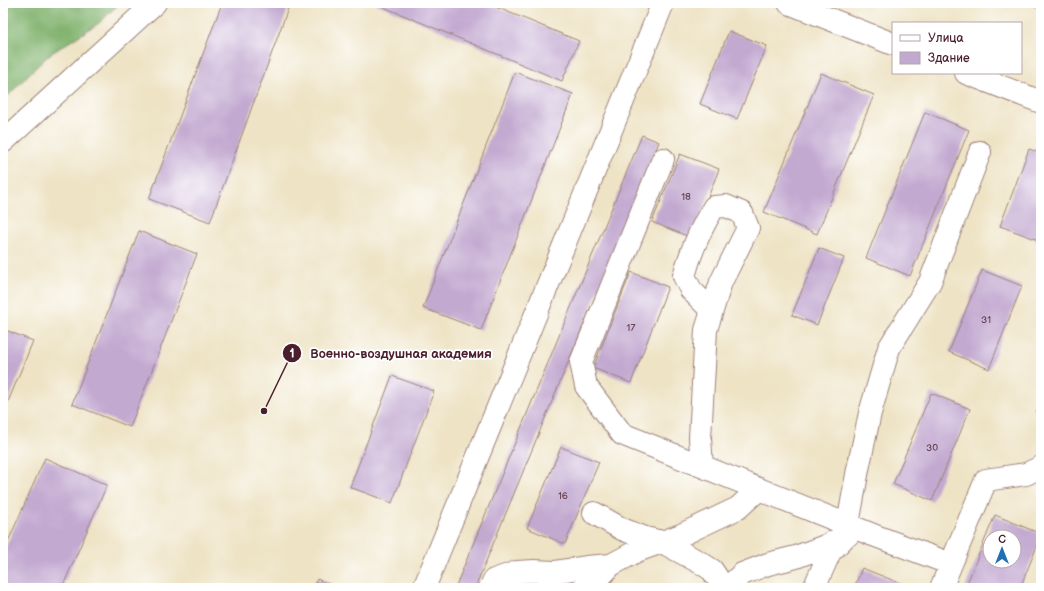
<svg xmlns="http://www.w3.org/2000/svg" width="1044" height="591" font-family="'Balsamiq Sans',sans-serif">
<rect width="100%" height="100%" fill="#fff"/>
<filter id="ink" filterUnits="userSpaceOnUse"><feTurbulence type="fractalNoise" baseFrequency=".025" numOctaves="2"/><feDisplacementMap in="SourceGraphic" scale="8" xChannelSelector="R" yChannelSelector="G"/><feConvolveMatrix kernelMatrix="1 2 1 2 8 2 1 2 1" color-interpolation-filters="sRGB"/></filter>
<filter id="wash" filterUnits="userSpaceOnUse"><feTurbulence type="fractalNoise" baseFrequency=".012" numOctaves="4" result="noise"/><feDisplacementMap in="SourceGraphic" scale="16" xChannelSelector="R" yChannelSelector="G"/><feGaussianBlur stdDeviation="0.9" result="paint"/><feColorMatrix in="noise" values="0 0 0 0 0 0 0 0 0 0 0 0 0 0 0 0 0 1.4 0 .05"/><feComposite in="paint" operator="in"/></filter>
<g filter="url(#wash)">
<rect width="100%" height="100%" fill="#eee3c5"/>
<path fill="#81b26d" stroke="#66684c" d="M3,3H120L99,23L50,54L29,74L3,101Z"/>
<g id="blocks">
<path fill="#c2a9d0" fill-rule="evenodd" d="M222,3H290L210,222L149,199Z
M374,3H486L579,41L562,81Z
M1027,3H1041V9Z
M729,31L767,46L737,119L700,104Z
M515,72L573,94L481,330L423,308Z
M821,73L874,95L817,234L764,212Z
M925,112L969,130L910,276L866,258Z
M642,135L659,142L475,588H455Z
M1029,149L1041,153V241L1000,226Z
M680,154L719,169L692,238L652,222Z
M139,231L197,254L130,427L72,404Z
M819,248L844,258L817,325L792,315Z
M982,270L1022,286L989,369L949,352Z
M631,272L668,287L631,383L593,368Z
M3,329L33,341L3,414Z
M392,376L434,391L392,503L350,487Z
M931,393L970,409L932,501L893,484Z
M1041,399V414L1036,412Z
M561,447L599,462L565,544L527,528Z
M45,458L107,485L62,588H3V553Z
M995,515L1041,534V536L1020,588H965ZM990,537H1014V561H990Z
M862,568L902,584L900,588H854Z
M317,579L339,588H314Z"/>
</g>
</g>
<g filter="url(#ink)">
<use href="#blocks" fill-opacity="0" stroke="#9c8178" stroke-width="1"/>
<g fill="none" stroke-linecap="round" stroke-linejoin="round">
<defs>
<path id="minor" d="M789,3L893,44
M966,73L1041,102
M3,142L155,3
M663,159L581,362L586,386L622,434L873,535L951,564
M702,466L700,438L706,330L721,282L748,228L742,213L726,206L714,207C700,229 691,251 684,276L691,290L712,311
M594,513L622,529L645,538L662,542L681,535L738,508L759,489
M848,524L858,469L870,413L889,348L930,282L980,152
M424,588L663,3
M490,588L494,580L517,572L534,571L554,572L586,567L611,565
M583,588L597,580L611,565L637,551L662,542L701,563L712,570L724,588
M727,588L742,574L768,564L796,557L825,546L848,535
M814,588L830,552L843,539
M941,588L986,480L1026,474L1041,467"/>
</defs>
<use href="#minor" stroke="#9c8178" stroke-width="24"/>
<use href="#minor" stroke="#fff" stroke-width="22"/>
</g>
</g>
<g text-anchor="middle" stroke-width="3.5" stroke-linejoin="round" paint-order="stroke">
<g font-size="10" fill="#684254">
<text x="686" y="200">18</text>
<text x="986" y="323">31</text>
<text x="631" y="331">17</text>
<text x="932" y="451">30</text>
<text x="563" y="499">16</text>
</g>
</g>
<path fill="none" stroke="#4a1f2b" stroke-width="1.5" d="M264 411L292 353"/>
<g fill="#4a1f2b" stroke="#fff" stroke-width="1.5">
<circle cx="264" cy="411" r="4"/>
<circle cx="292" cy="353" r="10"/>
</g>
<g font-size="12" text-anchor="middle" font-weight="bold" fill="#fff">
<text x="292" y="357">1</text>
</g>
<g font-size="13" text-anchor="middle" font-weight="bold" fill="#4a1f2b" stroke="#fff" stroke-width="3.5" stroke-linejoin="round" paint-order="stroke">
<text x="401" y="358">Военно-воздушная академия</text>
</g>
<rect width="1044" height="591" fill="none" stroke="#fff" stroke-width="16"/>
<rect x="892" y="22" width="130" height="52" fill="#ffffff" stroke="#b7a5aa"/>
<rect x="900" y="35" width="20" height="6" fill="#ffffff" stroke="#b7a5aa"/>
<text x="928" y="42" font-size="12" fill="#4a1f2b">Улица</text>
<rect x="900" y="52" width="20" height="12" fill="#c2a9d0" stroke="#b7a5aa"/>
<text x="928" y="62" font-size="12" fill="#4a1f2b">Здание</text>
<g transform="translate(1002 549)"><circle r="19" fill="#ffffff" stroke="#b7a5aa"/>
<path d="M0-3L7 15L0 10L-7 15Z" fill="#1f6fb2"/>
<text y="-6" font-size="11" font-weight="bold" text-anchor="middle" fill="#4a1f2b">С</text>
</g>
</svg>
